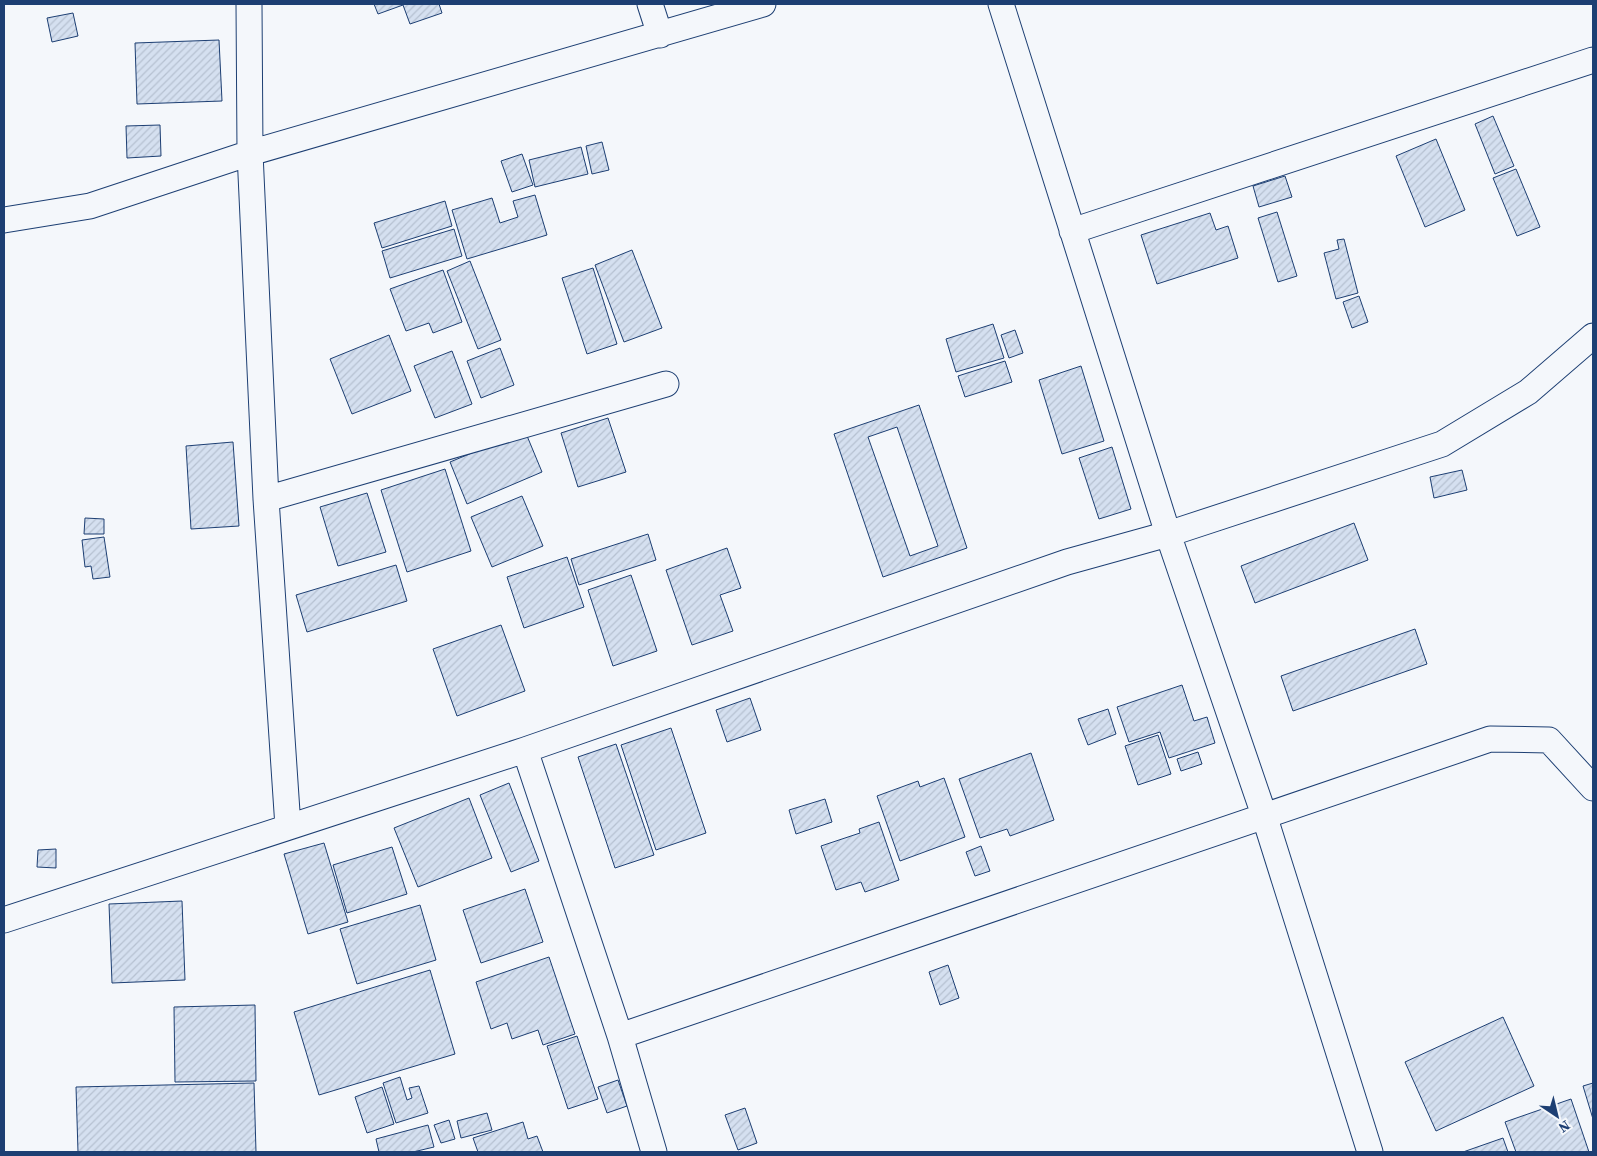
<svg xmlns="http://www.w3.org/2000/svg" width="1597" height="1156" font-family="'Source Serif 4',serif">
<defs>
<pattern id="building-hatch" width="6" height="6" patternUnits="userSpaceOnUse" patternTransform="scale(1.25)"><rect width="6" height="6" fill="#d5e0f0"/><path d="M-1 1l2-2M0 6l6-6M5 7l2-2" fill="none" stroke="#b6c1d1"/></pattern>
</defs>
<rect width="100%" height="100%" fill="#f4f7fb"/>
<path fill="url(#building-hatch)" stroke="#1d3f73" fill-rule="evenodd" d="M374,4H439L442,13L410,24L403,5L378,14Z
M73,13L78,36L52,42L47,18Z
M219,40L222,101L137,104L135,43Z
M1493,116L1514,166L1495,174L1475,124Z
M160,125L161,156L127,158L126,126Z
M1436,139L1465,210L1425,227L1396,156Z
M602,142L609,170L592,174L586,146Z
M581,147L588,174L535,187L529,160Z
M522,154L533,185L512,192L501,161Z
M1516,169L1540,227L1517,236L1493,178Z
M1285,176L1292,197L1259,207L1253,186Z
M535,195L547,235L467,259L452,210L492,198L500,223L518,217L513,201Z
M445,201L452,226L382,248L374,223Z
M1277,212L1297,276L1278,282L1258,218Z
M1210,213L1216,230L1228,226L1238,258L1157,284L1141,235Z
M454,229L462,256L390,278L382,251Z
M1344,239L1358,293L1336,299L1324,253L1339,249L1337,240Z
M632,250L662,328L624,342L595,265Z
M470,261L501,340L478,349L447,271Z
M593,268L617,344L587,354L562,278Z
M443,270L462,322L433,333L429,323L406,331L390,289Z
M1359,296L1368,322L1352,328L1343,302Z
M993,324L1004,358L956,372L946,339Z
M1015,330L1023,353L1009,358L1001,335Z
M389,335L411,391L352,414L330,359Z
M500,348L514,385L481,398L467,361Z
M452,351L472,404L435,418L414,366Z
M1005,361L1012,382L965,397L958,376Z
M1081,366L1104,441L1062,454L1039,380Z
M919,405L967,548L883,577L834,434ZM897,427L938,546L910,556L868,437Z
M608,418L626,472L578,487L561,433Z
M525,431L542,472L467,504L450,462Z
M233,442L239,526L191,529L186,446Z
M1112,447L1131,509L1099,519L1079,458Z
M445,469L471,551L407,572L381,490Z
M1462,470L1467,490L1434,498L1430,477Z
M367,493L386,552L338,566L320,507Z
M522,496L543,546L492,567L471,517Z
M85,518L104,519V534H84Z
M1354,523L1368,560L1255,603L1241,566Z
M648,534L656,560L579,585L571,559Z
M104,537L110,577L93,579L91,566L85,567L82,540Z
M727,548L741,588L720,595L733,631L692,645L666,570Z
M567,557L584,607L524,628L507,577Z
M396,565L407,601L307,632L296,595Z
M631,575L657,651L613,666L588,590Z
M501,625L525,691L457,716L433,649Z
M1415,629L1427,664L1293,711L1281,676Z
M1182,685L1194,721L1207,717L1215,743L1169,758L1160,732L1129,742L1117,707Z
M750,698L761,730L727,742L716,710Z
M1108,709L1116,734L1088,745L1078,719Z
M671,728L706,833L656,850L621,745Z
M1158,735L1171,774L1138,785L1125,746Z
M616,744L654,855L615,868L578,757Z
M1198,752L1202,764L1181,771L1177,759Z
M1031,753L1054,820L1010,836L1007,829L980,838L959,779Z
M944,778L965,837L900,861L877,796L918,781L920,787Z
M509,783L539,861L511,872L480,795Z
M469,798L492,858L418,887L394,828Z
M825,799L832,822L796,834L789,810Z
M879,822L899,880L865,892L861,882L836,890L821,846L860,833L859,829Z
M324,843L348,922L308,934L284,854Z
M981,846L990,871L975,876L966,852Z
M392,847L407,894L347,913L333,865Z
M56,849V868L37,867L38,850Z
M525,889L543,942L481,963L463,910Z
M182,901L185,980L112,983L109,904Z
M420,905L436,960L357,984L340,929Z
M549,957L575,1034L543,1045L538,1030L512,1039L507,1023L491,1029L476,982Z
M948,965L959,998L940,1005L929,972Z
M430,970L455,1054L319,1095L294,1012Z
M255,1005L256,1081L175,1082L174,1007Z
M1503,1017L1534,1086L1436,1131L1405,1062Z
M577,1036L598,1099L568,1109L547,1046Z
M400,1077L407,1100L412,1098L409,1088L419,1086L428,1113L396,1123L383,1083Z
M618,1080L627,1106L607,1113L598,1087Z
M254,1083L256,1152H78L76,1087Z
M1593,1083V1119L1583,1086Z
M382,1087L394,1124L367,1133L355,1097Z
M1571,1099L1589,1152H1516L1505,1122Z
M745,1108L757,1143L738,1150L725,1115Z
M487,1113L492,1130L461,1138L457,1121Z
M449,1120L455,1139L441,1143L434,1125Z
M523,1122L528,1139L537,1136L543,1152H478L473,1138Z
M428,1125L434,1147L413,1152H379L376,1139Z
M1503,1138L1508,1152H1463Z"/>
<g fill="none" stroke-linecap="round" stroke-linejoin="round">
<defs>
<path id="minor" d="M249,4L250,153L266,499L288,827
M650,4L660,35
M1001,4L1168,534L1264,815L1370,1152
M4,220L90,206L250,153L763,4
M1072,231L1593,60
M266,499L666,384
M525,750L620,1036L654,1152
M4,920L525,750L1067,562L1168,534L1442,444L1528,392L1593,336
M620,1036L1490,739L1549,740L1593,788"/>
</defs>
<use href="#minor" stroke="#1d3f73" stroke-width="27"/>
<use href="#minor" stroke="#f4f7fb" stroke-width="25"/>
</g>
<rect width="1597" height="1156" fill="none" stroke="#1d3f73" stroke-width="10"/>
<g transform="translate(1557 1116) rotate(145)" stroke="#f4f7fb" stroke-width="4" paint-order="stroke">
<path d="M0-4L9 19L0 12L-9 19Z" fill="#1d3f73"/>
<text y="-8" font-size="14" font-weight="bold" text-anchor="middle" fill="#1d3f73">N</text>
</g>
</svg>
